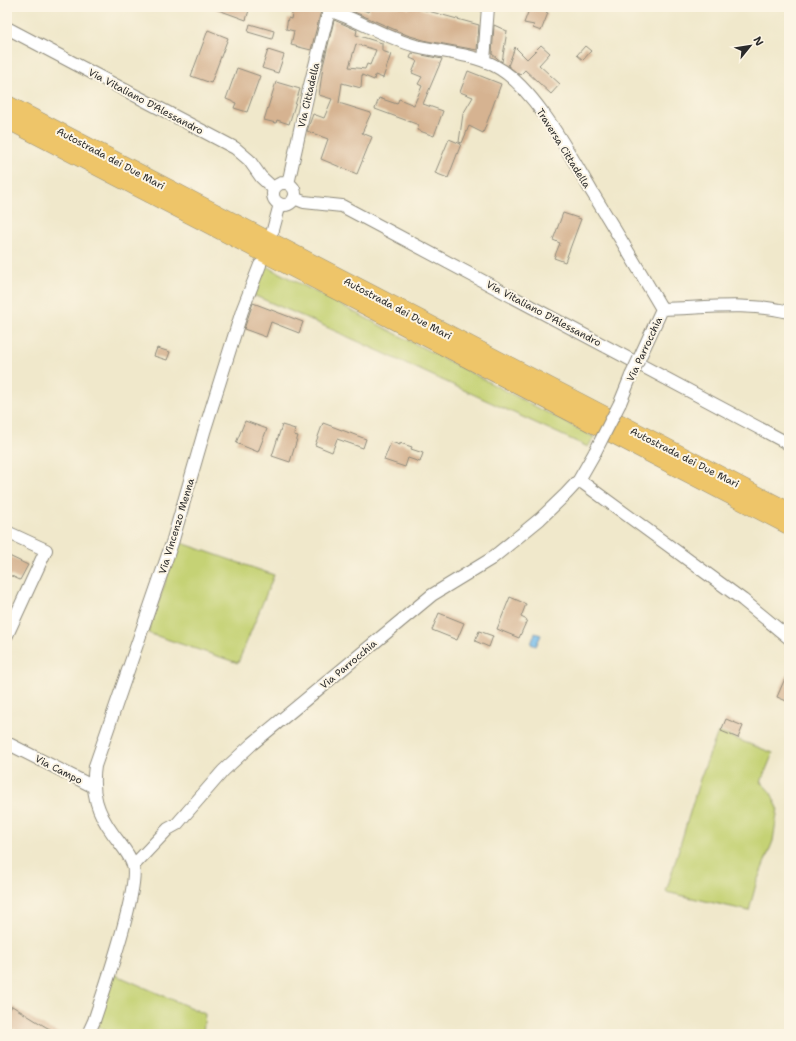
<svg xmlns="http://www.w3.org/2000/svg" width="796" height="1041" font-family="'Shantell Sans',sans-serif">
<rect width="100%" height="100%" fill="#fcf5e5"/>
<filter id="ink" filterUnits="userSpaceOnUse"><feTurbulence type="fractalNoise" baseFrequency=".025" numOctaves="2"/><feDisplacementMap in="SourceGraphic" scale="8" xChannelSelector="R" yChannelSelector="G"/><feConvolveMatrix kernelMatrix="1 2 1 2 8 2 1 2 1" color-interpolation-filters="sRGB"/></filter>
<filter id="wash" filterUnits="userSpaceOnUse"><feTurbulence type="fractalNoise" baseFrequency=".012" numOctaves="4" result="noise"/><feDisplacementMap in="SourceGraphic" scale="16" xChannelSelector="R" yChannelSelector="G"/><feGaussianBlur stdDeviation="0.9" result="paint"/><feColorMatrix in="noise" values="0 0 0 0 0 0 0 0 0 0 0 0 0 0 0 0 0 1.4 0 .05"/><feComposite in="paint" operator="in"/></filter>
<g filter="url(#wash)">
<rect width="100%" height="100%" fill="#f0e8cb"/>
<path fill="#c5d274" stroke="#787e50" d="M266,266L594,437L588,447L309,319L253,295Z
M179,542L274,575L238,663L148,633Z
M718,732L773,753L761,782L771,793L778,808L773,841L756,884L749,911L666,892L700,779Z
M114,974L205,1014L203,1034H115L98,1027Z"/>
<path fill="#73bbeb" stroke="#4f738b" d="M535,633L541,635L536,646L531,644Z"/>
<g id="blocks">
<path fill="#d6b391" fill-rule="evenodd" d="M213,7H250L246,20L213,8Z
M298,7H322L311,50L291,45L294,31L286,29L288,18L291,19L293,9L297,10Z
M343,7H356L368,12L370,7H404L409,9L411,7H422L421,9L479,25L477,50L427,41L407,35Z
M530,7L548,13L541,31L533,28L534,25L524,23Z
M334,20L357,30L356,35L382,43V51L391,54L383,78L375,75L374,80L362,75L361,88L342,83L339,103L371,113L362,133L372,137L357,174L321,159L328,139L307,131L313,114L324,118L332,99L319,95L323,66ZM356,44L376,50L370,65L367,64L365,69L349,67Z
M250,24L274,31L272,39L248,32Z
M494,25L507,31L502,62L492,54Z
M208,30L228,38L211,83L191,76Z
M541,45L550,53L539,65L560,84L551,94L525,70L520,75L508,66L515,47L527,59Z
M585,46L591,51L583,60L577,55Z
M268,50L284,55L278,73L262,68Z
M412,53L442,59L423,104L443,111L434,136L417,130L419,125L375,109L379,98L397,104L399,99L414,105L422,86L418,84L422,77L412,73L417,61L410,58Z
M237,68L260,76L247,112L234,108L236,103L226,99Z
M468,71L501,84L483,133L469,126L462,143L459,142L463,114L473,97L460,92Z
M276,82L300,89L289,124L277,120L276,123L264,120Z
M449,139L461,144L448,178L435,173Z
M563,213L581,219L565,262L554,258L560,243L553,240Z
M253,303L303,322L299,333L271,322L266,337L244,329Z
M157,348L170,352L167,360L154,356Z
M245,421L267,429L258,452L236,443Z
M323,423L366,439L363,448L337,439L332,452L315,445Z
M282,425L295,429L294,435L298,436L290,462L272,456Z
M391,442L400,445V443L412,447L411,449L423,453L420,462L408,458L405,467L384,460Z
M7,555L28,565L20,580L7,574Z
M510,597L526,604L521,617L527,620L519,638L497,629Z
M439,613L464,623L457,640L432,630Z
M479,631L493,636L489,647L475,641Z
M789,669V702L777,697Z
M726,719L743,726L738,738L721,731Z
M12,1006L46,1027L60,1034H22L14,1029L12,1034H7V1014Z"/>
</g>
</g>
<g filter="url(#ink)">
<use href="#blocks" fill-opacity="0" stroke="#8e8a7b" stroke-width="1"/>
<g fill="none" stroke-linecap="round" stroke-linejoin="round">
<defs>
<path id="minor" d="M329,10C359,20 386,38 416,46C441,52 473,54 495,66C534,86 570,155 592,192C616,231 639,270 662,309
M7,28L235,148L249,160L261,177L274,189
M484,61L488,7
M273 194a11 11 0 1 1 22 0a11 11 0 1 1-22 0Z
M288,184L309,89L330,7
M294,198L304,202L342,206L789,444
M273,230L280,204
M639,359L662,309C704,308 748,302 789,312
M620,403L631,376
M579,480L743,600L789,638
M7,532L46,550L7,635
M7,743L94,787
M133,866L168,829L177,824L223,771L252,744L432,595L491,559L540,519L566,494L579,480L595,452
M88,1034L94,1021C103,993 140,888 133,865C129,853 120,844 113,834C97,812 91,793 95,766L172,543L204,432L242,311L260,265"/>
<path id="highway" d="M7,104L789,511
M7,120L789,526"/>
</defs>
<use href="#minor" stroke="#8e8a7b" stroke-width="14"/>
<use href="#highway" stroke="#8e8a7b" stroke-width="18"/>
<use href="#minor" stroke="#fff" stroke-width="12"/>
<use href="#highway" stroke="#eec569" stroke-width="17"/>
<defs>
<path id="minor-bridge" d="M631,376L639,359
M595,452L620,403"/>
</defs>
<use href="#minor-bridge" stroke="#8e8a7b" stroke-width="14" stroke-linecap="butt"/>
<use href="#minor-bridge" stroke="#fff" stroke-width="12"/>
</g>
</g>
<g text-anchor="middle" stroke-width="4" stroke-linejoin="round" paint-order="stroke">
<g font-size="10" fill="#2b2b2b" stroke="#fcf5e5">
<text transform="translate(308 95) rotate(-77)" y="4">Via Cittadella</text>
<text transform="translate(146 101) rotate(28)" y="4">Via Vitaliano D'Alessandro</text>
<text transform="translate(564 148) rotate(58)" y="4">Traversa Cittadella</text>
<text transform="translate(111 158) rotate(28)" y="4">Autostrada dei Due Mari</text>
<text transform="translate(398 308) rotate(28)" y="4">Autostrada dei Due Mari</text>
<text transform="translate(544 313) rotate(28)" y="4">Via Vitaliano D'Alessandro</text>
<text transform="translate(644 349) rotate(-65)" y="4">Via Parrocchia</text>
<text transform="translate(685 457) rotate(27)" y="4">Autostrada dei Due Mari</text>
<text transform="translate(176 526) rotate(-73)" y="4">Via Vincenzo Menna</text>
<text transform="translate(348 664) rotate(-40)" y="4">Via Parrocchia</text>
<text transform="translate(59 769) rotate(27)" y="4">Via Campo</text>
</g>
</g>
<rect width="796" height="1041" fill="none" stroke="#fcf5e5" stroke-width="24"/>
<g transform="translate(750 46) rotate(60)" stroke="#fcf5e5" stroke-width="3" paint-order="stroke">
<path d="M0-3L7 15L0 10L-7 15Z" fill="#2b2b2b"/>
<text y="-6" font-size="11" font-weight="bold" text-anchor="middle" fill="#2b2b2b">N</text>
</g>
</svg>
